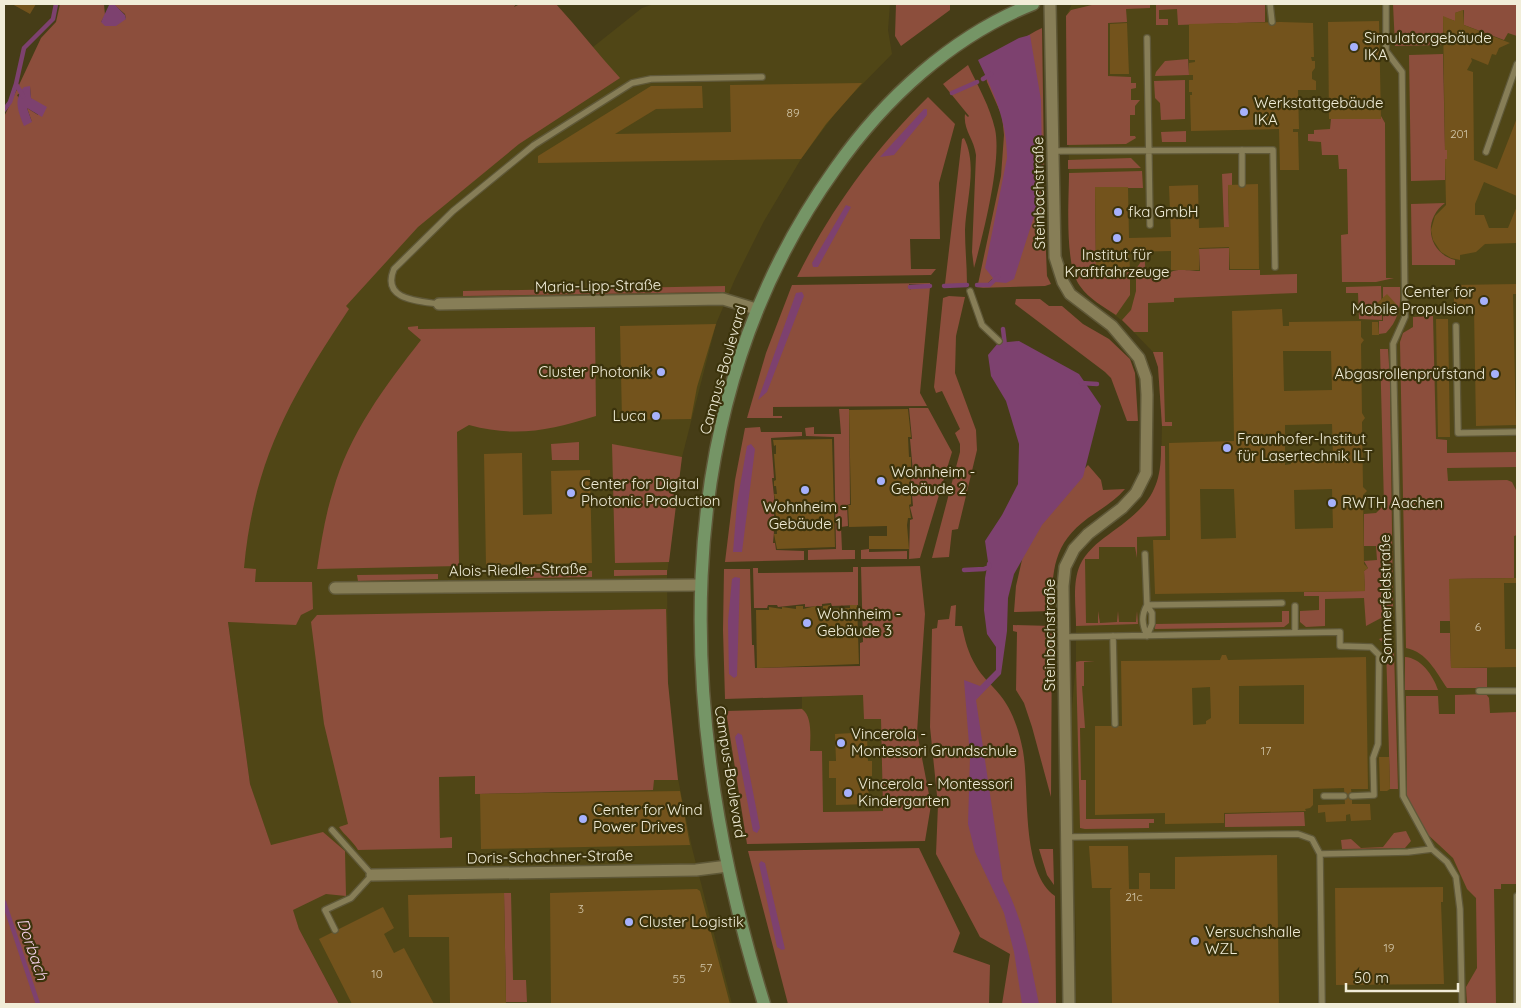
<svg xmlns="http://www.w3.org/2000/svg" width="1521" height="1008" font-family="Quicksand,sans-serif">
<rect width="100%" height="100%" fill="#463d17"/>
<path fill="#504616" d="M654,4H890L888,30L892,54L840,107L801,159L764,221L735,279L716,324L682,457L667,575L668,683L671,731L674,759L692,848L732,1004H339L299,929L250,784L227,614L231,551L251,458L334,297L593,47L642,8Z
M1072,4H1517V1004H1075L1076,952L1071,720L1076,661V592L1078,571L1093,547L1131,518L1150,498L1159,478L1161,465L1162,426L1158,367L1153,352L1125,323L1085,292L1079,285L1071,266L1066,16Z
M863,695L881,719L883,811L823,812L797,709L802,708V697Z"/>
<path fill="#8c4e3c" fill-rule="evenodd" d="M60,4H104L105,15L101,22L126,19L125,14L113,4H516L514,7L520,4H556C578,28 598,54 620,78L519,144L418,227L346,306L349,309C290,398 254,460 244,568L256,569L255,582H312L313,609L301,615L296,625L228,622L250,784L271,845L323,832L345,851L346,896L326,894L293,910L299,929L339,1004H4V117L41,38L56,22ZM30,87L31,98L38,115L27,108L32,122L17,95Z
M896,4H950V10L901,46L895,36Z
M1096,4H1150V8L1126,9L1127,22L1108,23V76L1131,77V83H1136V88L1131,89V100H1140L1135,106V115H1130V136H1135L1136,138L1126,144L1067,145L1066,16L1071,10Z
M1156,4H1265V22L1178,25L1177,9L1159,10V19H1168V25H1156Z
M1393,4H1517V36L1508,33L1504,40L1464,25V10L1455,13V21L1443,17V45L1395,46Z
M1042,28L1045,228L1047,276L1051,284L1045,286L977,288L989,286L994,280L992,279L988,283L978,284L1001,176L1004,135L1002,116L987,82L984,65C1002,54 1024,36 1042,28Z
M1443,54L1445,150H1447V159L1445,160V180L1411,181L1409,55Z
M1188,59L1189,75L1155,76L1156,72L1165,61Z
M968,65C978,86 990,107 995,129C1002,161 983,235 974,268L972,252L976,155C974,139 963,130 965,114L968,117L969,116L943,84Z
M1185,80V119L1161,120L1160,103L1155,98L1154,81Z
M928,97L955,124L939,183L940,239H910L911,269H936L931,275L797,277C831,209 874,150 928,97Z
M1381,116L1385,123L1386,278H1394L1376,282H1342L1341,235L1348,234L1347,169H1339L1338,155H1322L1321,142L1308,141V134H1314V130L1330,129L1331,119H1380Z
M1186,131V142H1162L1161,132Z
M964,138C978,165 966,201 965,230C965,248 967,266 967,284H945L962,139Z
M1131,158L1141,168L1068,169V160Z
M1142,171L1143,188H1095L1096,269H1130V295L1116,315C1104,307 1089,299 1080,286C1064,266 1069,200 1069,173Z
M1232,173V185H1228L1229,227L1224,228L1222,174Z
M1445,203C1422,220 1428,253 1455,260V265H1412L1411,204Z
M1229,248V270H1260V275L1297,274V293L1174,298V302L1148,303V332H1134L1122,320L1131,310L1136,291V269L1146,254L1150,256L1145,261C1144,274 1153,283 1165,277C1168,276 1169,273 1171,272C1177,268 1193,271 1200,271L1199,249Z
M930,283V285L909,284L910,290L911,288L930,287L920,393L927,406L773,407V416H782V418H747L766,353L792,285Z
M725,286V292L463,296V291Z
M1381,286L1382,320L1359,319L1358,293H1346V287Z
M1383,287H1400C1401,306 1399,319 1386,333L1379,334V321H1383Z
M949,296L965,297L956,336L955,373L976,430L977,450L958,529L952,530L949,557L932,558L960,452V444L955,433L960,429L942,391L936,393L934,387L943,298Z
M1016,299H1040L1049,306H1062L1083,324L1109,339L1130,359L1135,373L1138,421H1127L1111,378L1105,372L1015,304Z
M1433,316L1436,439L1447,440V453L1517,452V467L1447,468L1448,481L1507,480L1512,482L1516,490L1517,535L1514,536V578L1450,579V621H1440V633H1450L1451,668H1487V688H1447C1436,672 1427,652 1406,648L1400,342L1403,333L1413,327V317Z
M418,326V329L595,327L596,416C550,430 517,438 469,425L457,432L459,566L317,569C321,543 325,516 333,491C349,434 385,386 421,340L408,329V327Z
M1380,349H1388L1390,380L1393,606L1381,618L1366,626L1364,598L1325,599V626L1306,627L1300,622V611L1319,610V596H1304V592L1365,591L1364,571L1368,568L1364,561L1377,560L1376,546H1364V514L1376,513L1384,505Z
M1153,352H1163L1165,422H1172V426H1162L1158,367Z
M909,408H928L952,452L920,558L909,559L910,520L913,519L910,507L913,506L910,472H913L910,439H912Z
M839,409H849L850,504L847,505L848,526L841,527L842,550H855V559L808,560V550L836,549L834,437L806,436L805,428L814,427V434H841Z
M760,427L761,432H802V436L771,438L774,478H772L775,505H772L775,520L773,543H775L776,550L804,551V560L725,562L735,480L745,428Z
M579,442V460H552L551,444Z
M612,444L682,457L669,562L615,563Z
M1161,446H1165L1166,536L1137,537V558L1135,547H1099V559H1085L1086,623H1098V611L1100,623L1117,622L1118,611L1119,622H1136L1137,611L1138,624L1076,626C1076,607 1072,583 1080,565C1086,552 1097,543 1108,535C1145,508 1162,494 1161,446Z
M1088,465L1101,480L1103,490L1125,489C1115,501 1101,509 1088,518C1053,544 1052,570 1052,611L1014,612L1016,586L1027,538L1061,494Z
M869,549V552L907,551V559H861V550Z
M920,566L925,614L917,732L931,805L925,841L747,844L726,711L802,709C813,717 810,738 810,751H822L823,812L883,811L881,719H864L863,695L725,699L723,630L724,569H750L752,645H754L755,668L860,666V643L863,642L861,567Z
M853,567H858V605L832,606L831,603L822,604V606L805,607V604L778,607L777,605H768L767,608H754L753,568H758V573L853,572Z
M667,570V575L614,576V570Z
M592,571V577L526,578V572Z
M438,574V579L358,581L357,575Z
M956,605L955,626H962C965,640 968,653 976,666C982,677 992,685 1000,695C1013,711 1019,731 1023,751C1030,790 1020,871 1055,896L1056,1003L1053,1004H1002L1010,954L980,937L936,854L938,805L930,727L932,629L937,628L938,620L949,619L951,606Z
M666,609L668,683L678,780H654L653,790L475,794V776L439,777L440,838L452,837V848L358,850C353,841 345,836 339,827L348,824L324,724L311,622L317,615Z
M1282,611H1289V623L1284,627L1155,629V624L1282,622Z
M1013,625L1052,626L1051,797L1032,727L1024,703L1016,690L1017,632L1013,631Z
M1383,638L1391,642L1394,652L1398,789H1390L1386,646L1379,639Z
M1405,657C1421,658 1433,675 1438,690H1405Z
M1080,661H1095L1084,662V686H1082L1085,728H1080L1081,780H1086V819H1154V823H1149V828L1085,829L1080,828L1076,662Z
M1486,694L1489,698L1490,713L1517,712V884H1501V889H1494L1496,1004H1467L1466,987L1477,968L1476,898L1467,889L1453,858L1424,831L1407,798L1406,696H1438L1439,714H1455V695Z
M1304,812L1305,826L1225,827V814Z
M1406,831L1411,841L1405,848L1342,849L1341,840L1351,839L1361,848L1383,847L1394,833Z
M919,848L960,933L953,952L990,965L989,1004H788L748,851Z
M1039,849H1053L1054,885L1047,875Z
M504,893H511L513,980H526L527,1002H506Z"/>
<path fill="#7d416f" d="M114,4L125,15L126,19L116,26H105L101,22L109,5Z
M1030,35L1041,100L1042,158L1037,207L1014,279L1006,283L996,282L985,268L1007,158C1007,121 994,93 978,60L1019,38Z
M30,86L31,98L47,107L42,117L27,108L32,122L24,126C18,111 13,100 24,87Z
M924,109H927V115L894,155L880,157Z
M846,205L851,207L818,267H813L812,263Z
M802,292L804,296L767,392L758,400L796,293Z
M1019,341L1079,374L1101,406L1083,477L1042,525L1014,574L1008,598L1007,631L1001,674L976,700L1003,881C1024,921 1030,960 1039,1004H1022L1014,952L1004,913L975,852L968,824L970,757L964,680L980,686L996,670V647L987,634L984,610L985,578L988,562L985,541L1002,515L1018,484L1019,444L1006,401L991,376L988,355L998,343Z
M751,444L755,449L742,552H733L737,503L747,446Z
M735,577L740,578L737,676L734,678L729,674L728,621L732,579Z
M738,733L742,735L760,828L757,833L753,831L735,737Z
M761,861L765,863L785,949L782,950L777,947L759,864Z"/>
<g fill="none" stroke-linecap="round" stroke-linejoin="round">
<path stroke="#7d416f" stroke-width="4.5" d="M983,79L991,74
M952,93L977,82
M23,96L16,84L24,48L53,19L56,4
M4,110L10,102L16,84
M977,285H989L998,277
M944,286L967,285
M910,287L930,286
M1003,329L1005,346
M1081,383L1097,384
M964,570L984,569L989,567V564
M4,902L38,1004"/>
</g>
<path fill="#73531c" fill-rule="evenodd" d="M12,4H36L30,14Z
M1463,10L1464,25L1510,43L1499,48L1496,55L1492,54L1488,65L1471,58L1472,61L1467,70L1473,72L1474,160L1497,169L1517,118V196L1484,182L1475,204V215H1484L1489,228H1508L1517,206V243L1485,244L1476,252L1460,255V260L1451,258L1441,252L1433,240L1431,230L1435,216L1446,205L1445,159H1447V150H1445L1443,16L1455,21V13Z
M1379,21L1381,119H1329L1328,22Z
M1281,22L1313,23L1314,57H1311L1312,61H1315V68L1312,72V79L1316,81V90H1298L1299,129H1293V132H1298L1299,170H1280L1279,129L1191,131L1190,95H1192V92H1189V80H1193V75H1189V63L1195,62V60H1189V24Z
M1127,23L1129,74H1110V24Z
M862,83L826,124L801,159L538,163V156L651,86H702L703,108L656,109L615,134L731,132L730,85Z
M1258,184L1259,269H1230L1229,247L1199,248V270H1171V251L1129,252L1130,269L1096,270L1095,187H1128L1129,238L1171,237L1169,186L1198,185L1199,228L1229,227L1228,185Z
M1517,284V294H1513L1516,425L1476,426L1474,309H1454V285Z
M1387,294L1397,305L1386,315L1376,304Z
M1282,309L1283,326H1289V322L1361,321V337L1364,340L1361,344L1362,413L1365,418L1362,422L1363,487L1367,491L1363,495L1364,564L1368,568L1364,571L1365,591L1155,594L1153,540H1170L1169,443L1234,441L1232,311ZM1283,351H1331L1332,390L1284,391ZM1332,424L1333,456H1344L1345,459L1291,460V464L1285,465V425ZM1200,489H1234L1236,538L1201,539ZM1332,489L1333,528L1295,529L1294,490Z
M1436,319H1448L1450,437H1438Z
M1372,322H1378L1379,335H1372Z
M716,324L697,387L691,419L622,420L620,326Z
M908,409L911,437H908L909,457H911V471H909L911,485H908V491H911V504L909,505L911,518H908L907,525L909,549H869V536H887V526L849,527L848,505H851L849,410Z
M832,439L835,547L777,549L774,534H777V527H774V520H777L774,507H777L774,494H777L776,486H774V481L776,480L774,454H776V445L774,446L773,440Z
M522,453L523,515L552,514L551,471L590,470L592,563L486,565L484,454Z
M1517,578V583H1504L1505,649H1517V667L1451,668L1449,579Z
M830,605V609L850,608V605H857L859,664L757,668L756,610H769V607L782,609V607L796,609V606H803V609L816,606L817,609H823V606Z
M1222,655H1226L1228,660L1366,657L1368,789H1351L1352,796V804H1370L1371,820L1351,821L1350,814L1346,815V821L1326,822L1325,812L1318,813V805L1345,804L1344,788L1313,789V805L1310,808L1305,809L1306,811L1224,813V823L1165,824V813L1095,815V726H1122L1121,661L1220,660ZM1304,685V724H1239V686ZM1210,687L1211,718L1206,721V724L1193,725L1192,688Z
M853,733V737H867L868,761H872V776H868L869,804L836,805V778H829V761H836L835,734Z
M1379,757H1389L1390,789L1387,791H1380Z
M680,791L690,845L481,849L480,794Z
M1089,846H1128L1129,889H1139V873H1150V889H1175V857L1277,855L1279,1004H1112L1110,890L1112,888H1092Z
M1443,887V902H1441L1444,984L1336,985L1335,888Z
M697,889L700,891L730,1004H551L550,893Z
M504,893L506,1004H450L449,937H409L408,895Z
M383,907L394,928L384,934L394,953L404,948L434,1004H352L319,939Z"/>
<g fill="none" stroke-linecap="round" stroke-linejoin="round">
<defs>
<path id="lane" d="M1270,4L1272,22
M1386,4V51L1402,72L1405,317L1393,344L1403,796L1432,849L1447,862L1456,877L1460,909L1462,1004
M1147,38L1150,225
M1242,150V184
M1054,151L1273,150L1275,267
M1486,152L1517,64
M970,291L982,325L999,341
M439,304C418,301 381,300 394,269L453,211L534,145L632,83L651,79L762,77
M1456,326L1458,433L1517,432
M1145,554L1147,605L1152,613V624L1147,636
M1147,605L1282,603
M1147,605C1141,616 1142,624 1147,636
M1295,606V633
M1113,636L1115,724
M1064,637L1340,632V646L1371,647L1379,655L1378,744L1373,758L1374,795L1352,796
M1479,691H1517
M1324,796H1344
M332,830L372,875L351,898L325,910L335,930
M1067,837L1298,834L1312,839L1320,854L1322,1004
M1320,854L1408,852L1432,849
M1517,1004V896"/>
<path id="street" d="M1050,4L1055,257L1063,282L1070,294L1112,326L1139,358L1146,378L1147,395L1146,473L1136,493L1122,508L1088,534L1074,549L1065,567L1063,586L1069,1004
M439,304L723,299L756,309
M335,588L701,585
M372,875L696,870L728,866"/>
<path id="secondary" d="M764,1004C679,729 659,415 835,169C884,99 952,36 1033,4"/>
</defs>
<use href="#lane" stroke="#5f5838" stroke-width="8"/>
<use href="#street" stroke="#5f5838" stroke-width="14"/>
<use href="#secondary" stroke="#5f5838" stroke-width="15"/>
<use href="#lane" stroke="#877e57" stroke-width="5.5"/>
<use href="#street" stroke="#877e57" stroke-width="11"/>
<use href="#secondary" stroke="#759566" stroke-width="12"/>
</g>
<g fill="#a6b1fc" stroke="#3b330c" stroke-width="2">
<circle cx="1354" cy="47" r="5"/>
<circle cx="1244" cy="112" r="5"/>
<circle cx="1118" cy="212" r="5"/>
<circle cx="1117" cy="238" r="5"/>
<circle cx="1484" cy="301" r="5"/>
<circle cx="661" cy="372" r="5"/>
<circle cx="1495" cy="374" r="5"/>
<circle cx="656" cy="416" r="5"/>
<circle cx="1227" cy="448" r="5"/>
<circle cx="881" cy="481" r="5"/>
<circle cx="805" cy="490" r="5"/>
<circle cx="571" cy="493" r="5"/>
<circle cx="1332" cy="503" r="5"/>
<circle cx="807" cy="623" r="5"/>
<circle cx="841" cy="743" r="5"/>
<circle cx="848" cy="793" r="5"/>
<circle cx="583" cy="819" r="5"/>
<circle cx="629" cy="922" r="5"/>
<circle cx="1195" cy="941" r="5"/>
</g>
<g text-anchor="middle" stroke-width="4.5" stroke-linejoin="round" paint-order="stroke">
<g font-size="12" fill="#d2c6a9">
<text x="793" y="117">89</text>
<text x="1459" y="138">201</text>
<text x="1478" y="631">6</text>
<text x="1266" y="755">17</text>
<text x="1134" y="901">21c</text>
<text x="581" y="913">3</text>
<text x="1389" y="952">19</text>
<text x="706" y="972">57</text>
<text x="377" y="978">10</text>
<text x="679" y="983">55</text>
</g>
<g font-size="15" fill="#f1edd8" stroke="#3b330c" text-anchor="start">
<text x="1364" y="43">Simulatorgebäude<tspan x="1364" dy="17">IKA</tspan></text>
<text x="1254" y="108">Werkstattgebäude<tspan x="1254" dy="17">IKA</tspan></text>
<text x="1128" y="217">fka GmbH</text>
<text x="1117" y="260" text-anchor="middle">Institut für<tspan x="1117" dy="17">Kraftfahrzeuge</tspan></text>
<text x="1474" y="297" text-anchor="end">Center for<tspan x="1474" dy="17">Mobile Propulsion</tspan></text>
<text x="651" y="377" text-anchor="end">Cluster Photonik</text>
<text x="1485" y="379" text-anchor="end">Abgasrollenprüfstand</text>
<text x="646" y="421" text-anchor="end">Luca</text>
<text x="1237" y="444">Fraunhofer-Institut<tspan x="1237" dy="17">für Lasertechnik ILT</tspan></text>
<text x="891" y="477">Wohnheim -<tspan x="891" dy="17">Gebäude 2</tspan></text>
<text x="581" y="489">Center for Digital<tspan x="581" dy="17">Photonic Production</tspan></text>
<text x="1342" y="508">RWTH Aachen</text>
<text x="805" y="512" text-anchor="middle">Wohnheim -<tspan x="805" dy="17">Gebäude 1</tspan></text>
<text x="817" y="619">Wohnheim -<tspan x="817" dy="17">Gebäude 3</tspan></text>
<text x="851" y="739">Vincerola -<tspan x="851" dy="17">Montessori Grundschule</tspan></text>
<text x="858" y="789">Vincerola - Montessori<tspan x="858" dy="17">Kindergarten</tspan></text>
<text x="593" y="815">Center for Wind<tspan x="593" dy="17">Power Drives</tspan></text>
<text x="639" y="927">Cluster Logistik</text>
<text x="1205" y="937">Versuchshalle<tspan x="1205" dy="17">WZL</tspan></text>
</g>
<g font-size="15" fill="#f1edd8" stroke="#3b330c">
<text transform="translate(1039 193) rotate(-91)" y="5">Steinbachstraße</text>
<text transform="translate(598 286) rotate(-1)" y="5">Maria-Lipp-Straße</text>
<text transform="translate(723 370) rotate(-74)" y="5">Campus-Boulevard</text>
<text transform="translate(518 570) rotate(-1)" y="5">Alois-Riedler-Straße</text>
<text transform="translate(1386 599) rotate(-91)" y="5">Sommerfeldstraße</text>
<text transform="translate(1050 635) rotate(-90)" y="5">Steinbachstraße</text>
<text transform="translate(730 772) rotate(81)" y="5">Campus-Boulevard</text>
<text transform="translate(550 857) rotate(-1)" y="5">Doris-Schachner-Straße</text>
</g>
<g font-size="16" font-style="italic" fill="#f8d3ed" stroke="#3b330c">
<text transform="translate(33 949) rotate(71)" y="6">Dorbach</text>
</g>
</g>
<rect width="1521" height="1008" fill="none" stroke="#f1edd8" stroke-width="10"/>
<path d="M1346 983v8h112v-8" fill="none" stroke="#f1edd8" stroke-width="2.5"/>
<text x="1354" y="983" font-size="15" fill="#f1edd8" stroke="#3b330c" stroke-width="4" paint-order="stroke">50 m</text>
</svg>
